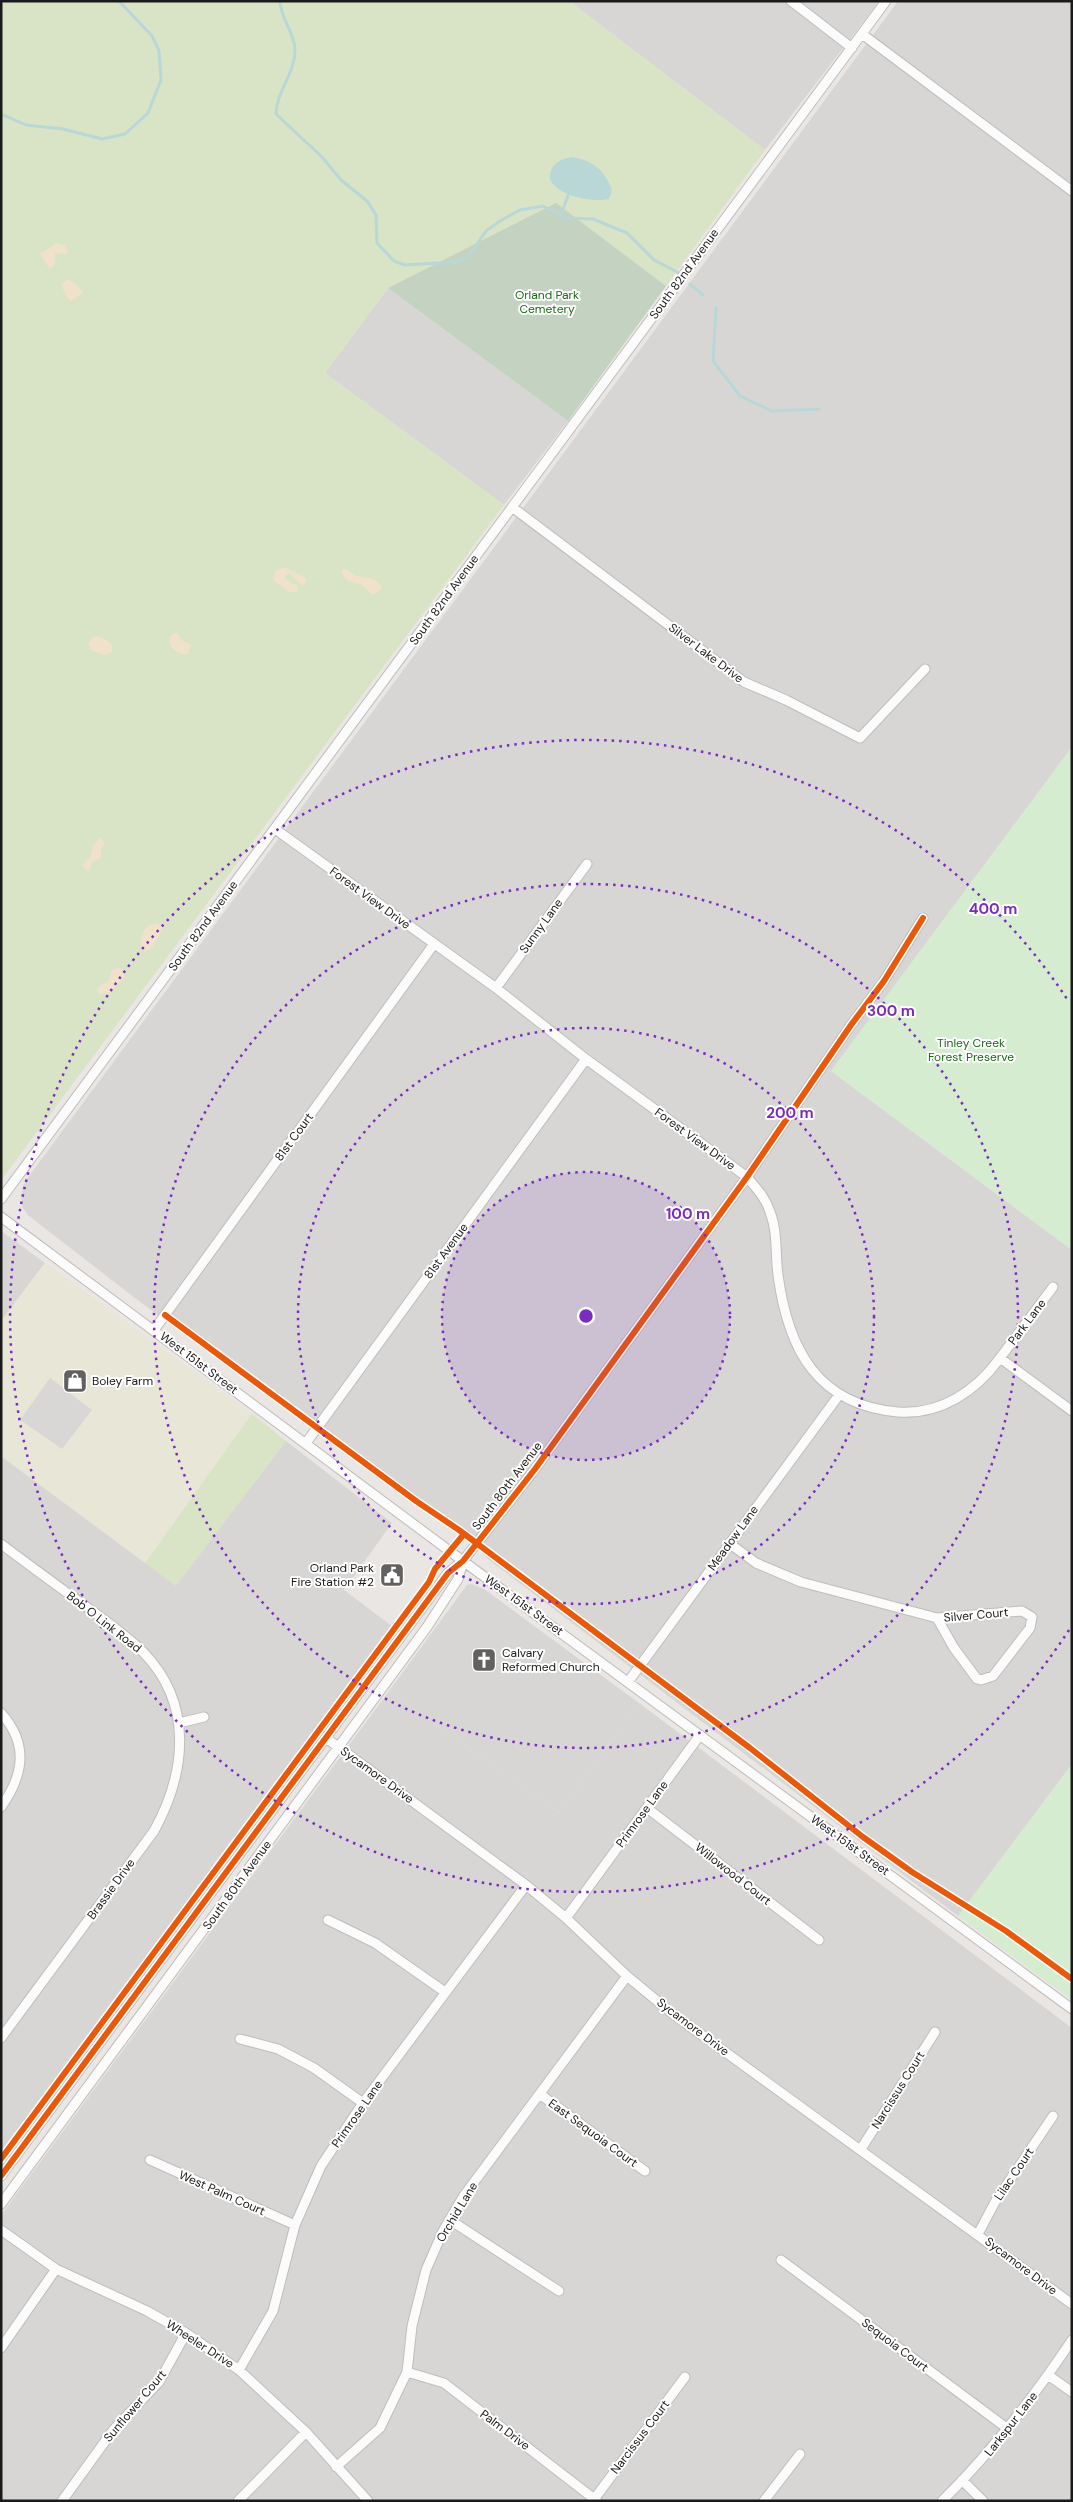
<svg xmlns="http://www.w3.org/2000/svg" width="1073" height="2502" font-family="'DM Sans',sans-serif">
<rect width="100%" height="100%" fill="#e9e6e3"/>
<path fill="#d8d6d5" d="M569,1H879L765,150Z
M898,1H1072V747L831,1071L1072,1250V1764L958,1916L488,1559L464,1535L415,1505L135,1298L29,1216L23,1208L21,1197L23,1186L29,1176Z
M388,288L568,421L504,505L325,373Z
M1,1231L45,1263L1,1321Z
M286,1441L392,1523L344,1590L396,1629L342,1708L1,2163V1456L176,1585Z
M389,1691L559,1813L639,1703L1072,2028V2501H1V2215Z"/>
<path fill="#d7d6d4" d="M471,1584L484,1589L639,1703L559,1813L389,1691L467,1585Z"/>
<path fill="#e8e6d7" d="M45,1263L252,1414L145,1563L1,1456V1321Z"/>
<path fill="#d9e3c5" d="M1,1H569L765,150L666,286L556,204L388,288L325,373L504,505L1,1180Z
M252,1414L286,1441L176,1586L145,1563Z"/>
<path fill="#f0e2ca" d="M57,243L65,246L68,252L64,254L55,253L54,266L49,268L40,254Z
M67,279L76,284L83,292L71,301L68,299L61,285Z
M285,567L306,578V583L302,585L290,574L285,575V580L298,586V592H289L273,580L275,571Z
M344,568L356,576L374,579L381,585L382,589L373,595L362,585L347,580L341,573Z
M178,633L181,640L191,645L188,654C177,655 168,649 170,637L174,633Z
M92,637C100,635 106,639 112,645V652L105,655L92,651L88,645Z
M100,838L105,842L101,849V858L92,862L90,869L86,871L82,865L90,857L93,845Z
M155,923L162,926V930L151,949L145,952L141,947C140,935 143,927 155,923Z
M119,968L124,971V978L108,994H99L97,990L101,985L108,982L112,970Z"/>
<path fill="#c4d2c1" d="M556,203L666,286L568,421L388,288Z"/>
<path fill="#d5ecd0" d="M1072,747V1250L831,1071Z
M1072,1764V2000L958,1916Z"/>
<path fill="#d9d7d6" d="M50,1378L92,1410L62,1449L20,1420Z"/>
<path fill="#bad7d8" d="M571,157C592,160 604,169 612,190L609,199C592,203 557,196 550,179C549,166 559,159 571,157Z"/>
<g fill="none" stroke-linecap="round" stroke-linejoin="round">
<path stroke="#bad7d8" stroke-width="3" d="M280,1C280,18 295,33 295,50C295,74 276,92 276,114L322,157L341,180L367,201L376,215L377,243L394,261L405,265L457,262L468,257L486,231L500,221L520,210L543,206L567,218L593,219L627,233L654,260L679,273
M1,114L26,125L63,129L102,139L125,134L148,113L161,80L159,51L152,36L119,1
M561,215L569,193
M690,284L703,295
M716,308L713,361L740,396L772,411L819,409"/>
<defs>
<path id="minor" d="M791,1L852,48
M862,34L1072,191
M512,507L744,682L786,700L860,738L925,669
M275,829L496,988L586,1059L747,1177C756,1188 766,1198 770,1212C778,1232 775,1254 778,1275C788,1349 817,1405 898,1412C941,1415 976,1391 1000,1358L1072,1411
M496,988L587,864
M1,1199L886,1
M1,1217L463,1561L1072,2009
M154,1330L434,944
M1000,1358L1053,1287
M306,1443L586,1059
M729,1543L756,1563L801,1582L937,1618L954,1648L977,1679L981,1680L993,1676L1030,1628L1032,1617L1022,1611L937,1618
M1,1544C29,1565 56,1585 84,1605C104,1620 125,1634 143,1652C194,1704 186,1773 154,1831L1,2038
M628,1682L839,1395
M1,1713C29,1744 24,1775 1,1807
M179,1723L204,1717
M326,1738L526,1885L566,1918L627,1976L673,2014L1072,2304
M647,1808L819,1940
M566,1918L700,1735
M328,1920L375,1943L445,1992
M240,2039L278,2049L314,2068L363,2103
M541,2095L645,2171
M861,2149L935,2032
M150,2160L295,2225
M1,2176L448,1573L463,1561L535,1469L747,1177L851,1025L884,981L923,918
M1,2204L427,1627L458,1579L463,1561
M450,2220L559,2291
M1,2230L56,2269L147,2311L186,2333L239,2370L306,2432L368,2501
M978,2234L995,2202L1053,2116
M781,2260L1008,2429
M1,2348L56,2269
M239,2370L273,2311L295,2225L321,2166L363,2103L526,1885
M407,2372L444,2383L597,2501
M1048,2375L1072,2392
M336,2467L380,2428L407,2372L412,2326L426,2270L443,2231L463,2197L627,1976
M962,2480L983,2501
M595,2498L685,2377
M62,2501L114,2429L159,2382L186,2333
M238,2501L306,2432
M764,2501L800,2454
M942,2501C992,2452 1033,2398 1072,2340"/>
</defs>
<use href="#minor" stroke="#bebdbb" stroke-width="11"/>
<use href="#minor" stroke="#fcfbfb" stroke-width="9"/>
<defs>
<path id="cycleway" d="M165,1315L416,1501L459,1530L750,1748L863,1837L912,1872L1006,1931L1072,1979
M1,2159L429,1582L435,1569L464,1534
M1,2176L448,1573L463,1561L535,1469L747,1177L851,1025L884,981L923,918"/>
</defs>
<use href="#cycleway" stroke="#fff" stroke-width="9"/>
<use href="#cycleway" stroke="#e8590c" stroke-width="6"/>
</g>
<circle cx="586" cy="1316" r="144" fill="#7b2cbf" fill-opacity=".12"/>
<g fill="none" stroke="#7b2cbf" stroke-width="2.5" stroke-dasharray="2.5 5">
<circle cx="586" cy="1316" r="144"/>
<circle cx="586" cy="1316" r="288"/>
<circle cx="586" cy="1316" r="432"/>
<path d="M1069 1630A576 576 0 1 1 1069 1002"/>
</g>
<defs>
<symbol id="shop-square" viewBox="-11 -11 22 22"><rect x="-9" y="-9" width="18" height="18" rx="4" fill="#626160" stroke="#fff"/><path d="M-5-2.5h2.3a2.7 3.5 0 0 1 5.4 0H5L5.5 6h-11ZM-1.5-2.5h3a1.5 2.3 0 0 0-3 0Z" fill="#fff"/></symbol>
<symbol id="civic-square" viewBox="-11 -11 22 22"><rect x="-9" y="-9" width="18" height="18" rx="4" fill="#626160" stroke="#fff"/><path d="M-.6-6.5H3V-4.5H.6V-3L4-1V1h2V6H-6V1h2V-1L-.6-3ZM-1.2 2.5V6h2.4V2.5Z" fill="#fff"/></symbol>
<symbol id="church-square" viewBox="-11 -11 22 22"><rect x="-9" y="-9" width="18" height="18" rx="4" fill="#626160" stroke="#fff"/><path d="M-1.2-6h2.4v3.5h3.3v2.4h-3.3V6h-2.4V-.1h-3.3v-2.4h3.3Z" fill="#fff"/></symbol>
</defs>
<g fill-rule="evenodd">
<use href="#shop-square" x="61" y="1367" width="28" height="28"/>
<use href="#civic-square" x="378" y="1561" width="28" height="28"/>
<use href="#church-square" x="470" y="1646" width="28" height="28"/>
</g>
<g text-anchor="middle" stroke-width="4" stroke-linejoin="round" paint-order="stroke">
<g font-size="12" fill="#1a1a1a" stroke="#fff">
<text transform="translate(684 274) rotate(-54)" y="4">South 82nd Avenue</text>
<text transform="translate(444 600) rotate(-54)" y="4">South 82nd Avenue</text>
<text transform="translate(706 653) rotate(37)" y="4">Silver Lake Drive</text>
<text transform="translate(370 898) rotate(36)" y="4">Forest View Drive</text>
<text transform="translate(203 926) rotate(-54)" y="4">South 82nd Avenue</text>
<text transform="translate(541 926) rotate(-54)" y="4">Sunny Lane</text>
<text transform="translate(294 1137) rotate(-54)" y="4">81st Court</text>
<text transform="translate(695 1139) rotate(36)" y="4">Forest View Drive</text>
<text transform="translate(446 1251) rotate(-54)" y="4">81st Avenue</text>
<text transform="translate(1027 1322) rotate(-53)" y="4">Park Lane</text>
<text transform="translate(199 1363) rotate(37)" y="4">West 151st Street</text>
<text transform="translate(507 1486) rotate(-53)" y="4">South 80th Avenue</text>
<text transform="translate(733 1538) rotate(-54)" y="4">Meadow Lane</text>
<text transform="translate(524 1605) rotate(36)" y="4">West 151st Street</text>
<text transform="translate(976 1615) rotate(-5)" y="4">Silver Court</text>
<text transform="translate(104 1622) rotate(38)" y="4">Bob O Link Road</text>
<text transform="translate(377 1775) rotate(36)" y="4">Sycamore Drive</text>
<text transform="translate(642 1814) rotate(-54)" y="4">Primrose Lane</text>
<text transform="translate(850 1845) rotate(36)" y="4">West 151st Street</text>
<text transform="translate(733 1874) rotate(38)" y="4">Willowood Court</text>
<text transform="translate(237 1885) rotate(-54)" y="4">South 80th Avenue</text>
<text transform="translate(111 1889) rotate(-54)" y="4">Brassie Drive</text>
<text transform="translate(693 2027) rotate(37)" y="4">Sycamore Drive</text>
<text transform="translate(898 2090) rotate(-58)" y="4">Narcissus Court</text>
<text transform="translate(357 2114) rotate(-55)" y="4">Primrose Lane</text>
<text transform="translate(593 2133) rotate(36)" y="4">East Sequoia Court</text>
<text transform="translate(1014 2174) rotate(-56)" y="4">Lilac Court</text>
<text transform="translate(222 2193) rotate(24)" y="4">West Palm Court</text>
<text transform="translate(457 2212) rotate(-59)" y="4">Orchid Lane</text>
<text transform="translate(1021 2266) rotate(37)" y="4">Sycamore Drive</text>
<text transform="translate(200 2344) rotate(33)" y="4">Wheeler Drive</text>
<text transform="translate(895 2345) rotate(37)" y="4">Sequoia Court</text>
<text transform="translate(135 2406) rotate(-50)" y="4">Sunflower Court</text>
<text transform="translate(1011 2424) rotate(-52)" y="4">Larkspur Lane</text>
<text transform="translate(505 2430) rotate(37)" y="4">Palm Drive</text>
<text transform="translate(640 2437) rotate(-53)" y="4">Narcissus Court</text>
</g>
<g font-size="12" fill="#1b6a17" stroke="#fff">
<text x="547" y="299">Orland Park<tspan x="547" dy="14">Cemetery</tspan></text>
<text x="971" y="1047">Tinley Creek<tspan x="971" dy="14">Forest Preserve</tspan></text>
</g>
<g font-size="12" fill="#1a1a1a" stroke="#fff" text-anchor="start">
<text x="92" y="1385">Boley Farm</text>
<text x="374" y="1572" text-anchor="end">Orland Park<tspan x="374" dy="14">Fire Station #2</tspan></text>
<text x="502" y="1657">Calvary<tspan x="502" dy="14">Reformed Church</tspan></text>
</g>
</g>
<circle cx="586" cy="1316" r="8" fill="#7b2cbf" stroke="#fff" stroke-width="2.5"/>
<g font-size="15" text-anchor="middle" font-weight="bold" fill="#7b2cbf" stroke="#fff" stroke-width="4" stroke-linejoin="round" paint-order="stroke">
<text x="993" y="914">400 m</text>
<text x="891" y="1016">300 m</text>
<text x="790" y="1118">200 m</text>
<text x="688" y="1219">100 m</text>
</g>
<rect width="1073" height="2502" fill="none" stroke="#1a1a1a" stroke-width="5"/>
</svg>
